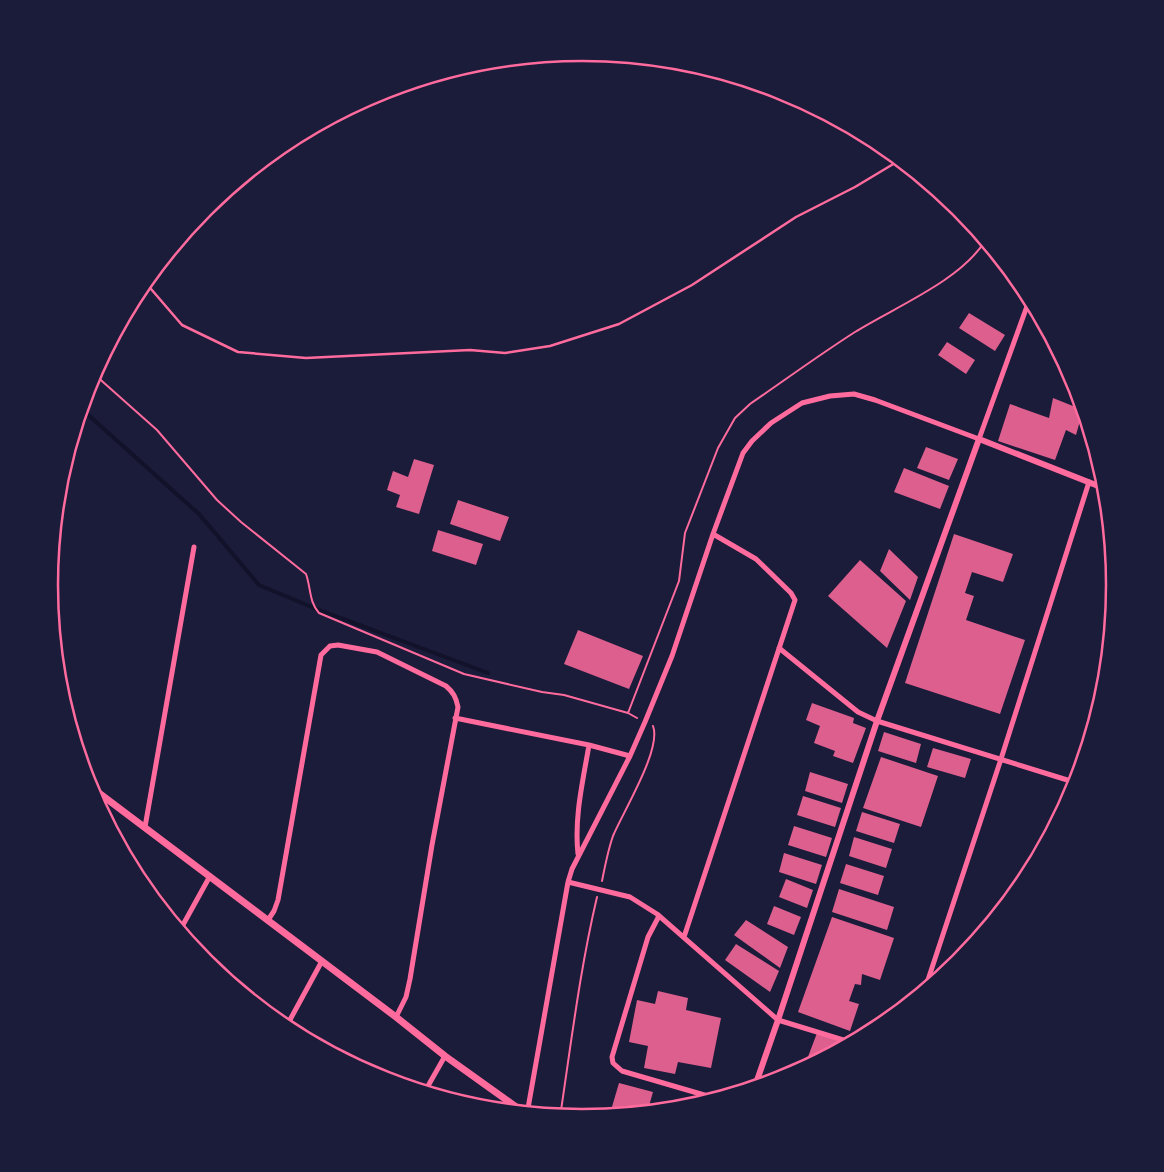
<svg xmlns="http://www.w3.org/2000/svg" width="1164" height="1172" font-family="Cabin,sans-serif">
<rect width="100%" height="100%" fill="#1b1b3a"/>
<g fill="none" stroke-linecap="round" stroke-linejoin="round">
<path stroke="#12122b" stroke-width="4" d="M82,406L86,413L199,514L259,585L314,608L488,673"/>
</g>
<path fill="#dd5f8e" d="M969,313L1005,335L995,351L959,328Z
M947,342L975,360L966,374L938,355Z
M1053,398L1083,410L1076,435L1066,430L1055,460L998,441L1010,404L1049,418Z
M926,447L958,459L949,480L917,468Z
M414,459L434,465L419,514L396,507L400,495L387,490L393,471L408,477Z
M904,468L949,486L940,509L894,492Z
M458,500L509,517L500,541L450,524Z
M438,530L483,544L476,565L432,551Z
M954,534L1013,554L1003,582L972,572L965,593L974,596L966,620L1025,640L1000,714L905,683Z
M889,549L918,577L910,600L880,571Z
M860,560L906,601L887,648L828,596Z
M578,630L643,656L629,689L564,664Z
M812,703L854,718L853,723L866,728L853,763L833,756L835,751L814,743L820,726L806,720Z
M884,732L921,744L916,763L878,751Z
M933,748L971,759L965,778L927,767Z
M881,757L938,776L921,827L863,808Z
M810,772L848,784L842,803L805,791Z
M803,796L841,808L835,827L797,815Z
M862,812L900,824L894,843L856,831Z
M794,826L832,838L826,857L788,845Z
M854,837L892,849L886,868L849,856Z
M784,853L822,865L816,884L779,872Z
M846,864L884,876L878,895L840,883Z
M786,879L813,890L807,908L779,897Z
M839,889L894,907L887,930L832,912Z
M774,906L801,917L794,935L767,924Z
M832,917L894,938L880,980L862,974L861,985L855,984L849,1001L859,1004L850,1031L798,1012Z
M746,920L788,947L780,968L734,935Z
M736,944L779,971L770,992L725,960Z
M658,991L688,998L686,1010L721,1018L711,1068L678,1062L675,1074L644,1068L648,1046L629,1042L637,1000L655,1004Z
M817,1033L850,1045L803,1070Z
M619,1083L653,1092L647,1113L609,1117Z
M677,1101L694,1106L674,1110Z"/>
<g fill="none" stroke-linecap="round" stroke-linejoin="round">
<path stroke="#ff6b9d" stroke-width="2" d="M94,374L157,430L217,500L241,522L306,574C311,588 309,602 319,613L464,674L542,692L564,695L628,713
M637,718L628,713L679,581L685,533L718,448L735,418L750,404C785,380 819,355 855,332C895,307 960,281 985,241
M602,881C605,866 608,850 613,836C623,812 662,749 653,726
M560,1117C571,1044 580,969 597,897"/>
<path stroke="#ff6b9d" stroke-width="2.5" d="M145,282L182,325L238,352L306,358L470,350L505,353L550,346L619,324L692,285L796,217L855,187L900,160"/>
<path stroke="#ff6b9d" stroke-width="5" d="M56,512L65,462
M779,648L858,712L877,721L1077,783
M455,718L589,745L630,756
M145,827L194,547
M578,854C574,817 583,781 589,745
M568,882L630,897L657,914L778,1020L853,1043
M659,916L648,937L612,1057L613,1063L622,1071L718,1099
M268,920L274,911L278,900L321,655L330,646L338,645L377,652L446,686C453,692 456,697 458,707L432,845L410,979L406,997L396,1017
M179,932L210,876
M684,937L795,600L791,593L756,559L713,534
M924,992L1001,759L1089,482
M285,1029L322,961
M424,1093L445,1056
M527,1114L568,882L572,869L630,756L645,722L672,656L713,534L743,453L752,441L771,423L802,403L830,396L854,394L875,400L979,439L1030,298"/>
<path stroke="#ff6b9d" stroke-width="6" d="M754,1089L778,1020L877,721L979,439L1106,489"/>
<path stroke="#ff6b9d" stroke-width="7" d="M87,784L396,1017L445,1056L526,1114"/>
</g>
<path d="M0 0H1164V1172H0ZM58 585a524 524 0 1 1 1048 0a524 524 0 1 1-1048 0Z" fill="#1b1b3a" fill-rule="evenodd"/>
<path fill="none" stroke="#ff6b9d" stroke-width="2.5" d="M58 585a524 524 0 1 1 1048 0a524 524 0 1 1-1048 0Z"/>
</svg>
